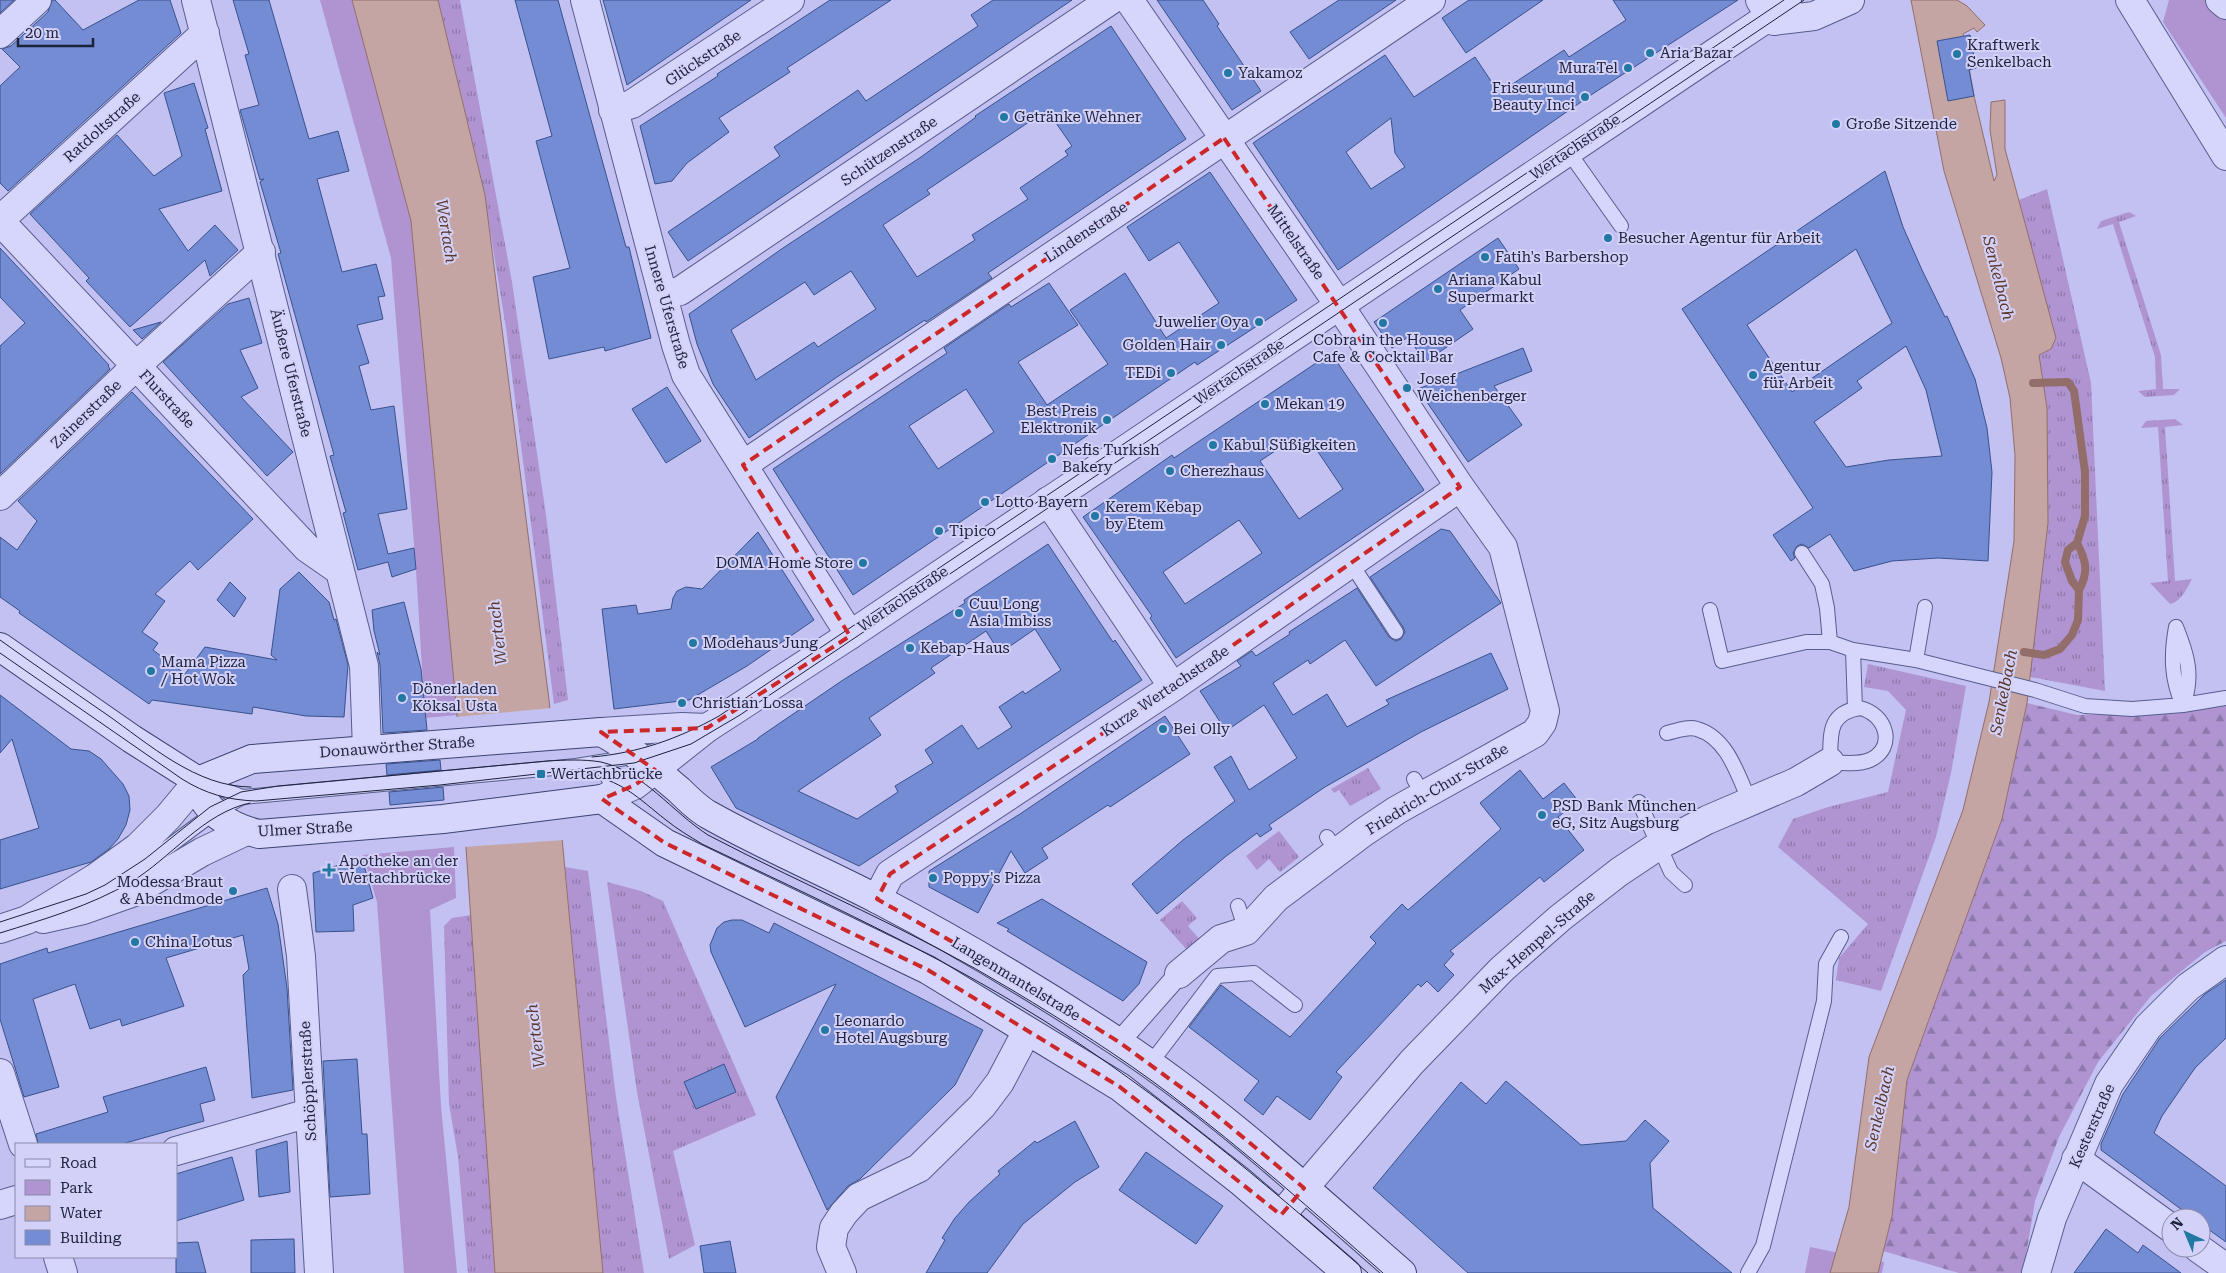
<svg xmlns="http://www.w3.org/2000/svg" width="2226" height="1273" font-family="'Roboto Serif',serif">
<defs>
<pattern id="grass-tufts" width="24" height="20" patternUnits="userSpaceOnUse" patternTransform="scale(1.25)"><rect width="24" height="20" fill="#af94d1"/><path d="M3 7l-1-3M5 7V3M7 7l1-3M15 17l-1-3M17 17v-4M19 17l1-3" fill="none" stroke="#8e78ab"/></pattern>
<pattern id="forest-firs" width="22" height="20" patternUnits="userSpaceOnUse" patternTransform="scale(1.25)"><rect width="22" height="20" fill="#af94d1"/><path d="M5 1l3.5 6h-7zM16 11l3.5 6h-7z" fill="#8e78ab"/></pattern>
</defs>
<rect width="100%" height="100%" fill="#c2c1f2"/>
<path fill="url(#grass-tufts)" d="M438,0H460L512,282L546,515L568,700L554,704L506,328L482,181Z
M2047,189L2091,383L2105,691L2030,677L2048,523L2039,355L2051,349L2019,200Z
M2129,212L2136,216L2119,222L2161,355L2163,389H2180L2174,395L2145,397L2138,391L2156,389L2155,357L2113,224L2097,229L2101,221Z
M2175,419L2183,425L2165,427L2175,581L2192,579C2187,588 2181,602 2170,604L2150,583L2168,581L2158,427L2141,428L2146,421Z
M1868,664L1966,686L1951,773L1936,837L1881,991L1836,980L1839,958L1868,924L1778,847L1793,819L1828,807L1888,792L1906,710L1888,691L1864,687Z
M1368,768L1381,789L1350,806L1339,790L1334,793L1331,789Z
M1279,831L1299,857L1280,872L1269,859L1257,870L1246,856Z
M565,867L588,871L616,1097L644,1273H603Z
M607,882L641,891L663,901L756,1115L673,1151L695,1245L669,1259L637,1092Z
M1182,901L1197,918L1188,926L1201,941L1189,952L1160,920Z
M471,915L495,1273H468L458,1157L449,1104L444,926L452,918Z"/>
<path fill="url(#forest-firs)" d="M2027,703L2077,715L2160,714L2226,705V941L2205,952L2151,996L2098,1062L2059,1137L2035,1201L2023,1273H1959L1883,1251L1892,1216L1907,1080L2002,819Z"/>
<path fill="#af94d1" d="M320,0H352L411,221L457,715L425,718L416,569L391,258Z
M2169,0H2226V118L2163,22Z
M454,847L456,898L430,910L441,1106L457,1273H404L377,902L363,855Z
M1810,1247L1884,1262L1882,1273H1805Z"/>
<path fill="#c4a5a4" stroke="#936d6a" d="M352,0H438L485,195L549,700L603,1273H495L457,715L411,221Z
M1911,0H1957L1967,6L1985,25L1977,32L1974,28L1963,34L1974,96L1994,181L1997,175L1990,130L1991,102L2005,100V149L2056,338L2051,349L2039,355L2047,408L2048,523L2027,703L2002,819L1907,1080L1892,1216L1878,1273H1830L1849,1207L1869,1057L1963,810L1989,702L2014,541L2015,455L2010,398L2001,358L1944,171Z"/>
<path fill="#c2c1f2" d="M552,708L564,840L464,847L455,717Z"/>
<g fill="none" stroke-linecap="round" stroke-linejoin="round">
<path stroke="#936d6a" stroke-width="8" d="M2077,543C2086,560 2089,572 2079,590
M2024,652L2044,655L2060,649L2072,635L2078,620L2079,590L2072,581L2065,562L2068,550L2077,543L2085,516V472L2074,391L2068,382L2033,383"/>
</g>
<path fill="#738cd3" stroke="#3a518e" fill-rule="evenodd" d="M0,0H14L0,13Z
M52,0H55L83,30L139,0H170L181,33L8,191L0,183V86L20,67L2,49L11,46L48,12Z
M233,0H269L309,139L338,131L349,171L317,179L342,272L376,264L385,296L378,297L383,319L357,325L369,363L359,366L371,410L394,406L407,509L378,514L388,554L414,548L416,569L392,577L388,562L358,570L343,513L346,512L330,456L334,455L278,254L281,253L260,182L264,179L260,180L240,110L259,105L245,55L249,54Z
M515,0H558L626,247H629L651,338L605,351L604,347L549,359L533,277L570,268L536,141L552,136Z
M603,0H751L627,85Z
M830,0H891L787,68L790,72L719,118L729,132L687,163L672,181L655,184L640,126L718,76L717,74Z
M993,0H1072L688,261L668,232L780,156L774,147L858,90L866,101L978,26L971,15Z
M1157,0H1203L1219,24L1217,26L1261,91L1232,110Z
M1339,0H1396L1309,59L1290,32Z
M1469,0H1543L1466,53L1442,18Z
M1613,0H1738L1594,93L1338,270L1253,143L1385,55L1414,97L1475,57L1499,93L1564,50L1569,57L1626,20ZM1391,118L1395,153L1405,167L1371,189L1346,152Z
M1111,26L1186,139L988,273L992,278L926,322L925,320L837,377L749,438L713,384L697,344L689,314L783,248L921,157L976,117L975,116ZM1047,110L1072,146L1065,151L1068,155L1020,188L1028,199L972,235L975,240L917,277L883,225L930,194L927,190ZM851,271L876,309L818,347L814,342L756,380L731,330L805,282L814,295Z
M1970,35L1976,68L1969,70L1974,96L1948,101L1937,41Z
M194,83L208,128L205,129L222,191L159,209L188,251L215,225L238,250L210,276L205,260L130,327L86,281L89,278L30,214L117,135L154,176L182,156L164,93Z
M1885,171L1903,227L1922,270L1945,317L1947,316L1975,379L1987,428L1992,472L1988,561L1938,558L1892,561L1854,571L1830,534L1809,548L1802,544L1797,546L1793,553L1795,558L1791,561L1773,535L1813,508L1682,309ZM1856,249L1892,323L1792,392L1747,325ZM1906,346L1926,390L1942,456L1889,460L1846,467L1814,422L1862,388L1857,381Z
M1210,172L1297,300L1197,365L1195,362L853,595L773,469L947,353L944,348L1009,304L1011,307L1049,283L1078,325L1018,362L1047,405L1108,364L1070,310L1125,273L1166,338L1219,303L1179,242L1149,261L1127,227ZM966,389L994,432L938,469L909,426Z
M1498,238L1519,269L1460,310L1473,329L1425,362L1408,337L1392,348L1374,322Z
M0,248L109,365L108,366L110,369L0,474V346L25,323L0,297Z
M249,298L262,343L240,350L258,388L241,397L293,452L267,476L163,362L228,304Z
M161,322L142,339L133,330Z
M1523,348L1532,371L1494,386L1522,425L1468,462L1418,389Z
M1331,353L1424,490L1176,658L1150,618L1152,616L1083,517L1172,455L1174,458ZM1295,438L1302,449L1312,443L1343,489L1299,519L1260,461ZM1239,520L1262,553L1185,604L1163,572Z
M667,387L701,441L666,463L632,409Z
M132,392L253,519L198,570L190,561L155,594L165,601L142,632L158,643L153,650L185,674L205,647L277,660L271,655L280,589L299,572L329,602L334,620L336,619L348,665L344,717L306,716L253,707L252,714L152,700L149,704L19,613L20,611L0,597V537L17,550L37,521L18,501Z
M1441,529L1450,531L1501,603L1376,686L1345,640L1310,664L1308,660L1273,683L1293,715L1327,694L1347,727L1389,704L1386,700L1491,653L1508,689L1421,732L1325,787L1269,825L1272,829L1260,837L1257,833L1225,857L1157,914L1132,884L1183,840L1235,801L1214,767L1231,756L1249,790L1297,758L1264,705L1226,731L1200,691L1241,666L1237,661L1252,651L1256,656L1290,634L1289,632L1357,588L1389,637L1396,641L1401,639L1405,632L1403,627L1370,577Z
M758,532L814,620L747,666L689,700L614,709L602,609L636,605L638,614L671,609L673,598L677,591L686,587L702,589Z
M1048,544L1091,609L1113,642L1115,640L1142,680L859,866L736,808L711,767L758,739V738L843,680L965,603L964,600ZM1035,629L1061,670L1025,694L1023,691L999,707L1012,727L978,749L962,725L925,750L933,763L895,786L898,792L857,819L798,791L881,735L869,718L935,673L931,668L986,631L1000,653Z
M230,582L246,598L234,617L217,600Z
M404,602L421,669L427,730L383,733L380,665L377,652L380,655L374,631L372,610Z
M0,695L71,749L89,751L101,759L123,784L129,796L130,810L126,825L118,839L109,849L91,862L0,889V840L39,828L12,739L0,753Z
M1165,716L1190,754L1110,807L1108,805L1042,848L1048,858L1025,873L1011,851L978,913L929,887V871L1020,814Z
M440,760L441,770L387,775L386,764Z
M1520,770L1543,799L1564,783L1578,801L1558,817L1584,850L1544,882L1540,877L1450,951L1454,954L1444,965L1454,975L1438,992L1427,981L1421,987L1418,984L1336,1072L1342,1077L1310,1120L1277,1096L1263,1115L1244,1100L1259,1081L1189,1027L1221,985L1290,1037L1376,943L1370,937L1402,904L1408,910L1501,829L1480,803Z
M443,787L444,800L390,805L389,792Z
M362,858L373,898L353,905L354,931L316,932L313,873Z
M267,888L278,924L287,988L293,1090L252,1098L243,975L249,969L243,935L166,958L184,1006L122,1026L120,1019L90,1029L75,984L33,999L59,1087L24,1097L0,1019V964L47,948L48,953Z
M1042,899L1147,962L1139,984L1123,1001L1007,931L1009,929L997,923Z
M732,920H742L769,933L774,923L983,1030L955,1085L860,1179L848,1186L827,1210L776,1097L836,984L745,1027L711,952L710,945L717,928L724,922Z
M2226,980V1038L2195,1068L2162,1116L2154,1133L2226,1186V1242L2201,1224V1218H2193L2101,1150V1144L2123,1094L2160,1038L2205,994Z
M357,1059L362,1134H367L370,1194L330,1197L323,1061Z
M724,1064L736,1092L696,1109L684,1082Z
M206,1067L215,1100L200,1104L204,1121L122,1144H38L36,1134L108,1112L103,1097Z
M1506,1081L1581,1145L1626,1141L1645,1120L1669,1141L1650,1163L1653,1208L1732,1273H1468L1373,1188L1461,1082L1486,1104Z
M1075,1121L1099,1167L1075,1182L1023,1224L987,1273H926L945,1240L942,1238L955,1218L969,1202L1000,1174L998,1171L1035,1141L1037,1143Z
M287,1141L290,1192L259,1197L256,1150Z
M1146,1152L1223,1206L1196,1244L1119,1190Z
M232,1157L244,1200L176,1221V1174Z
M2106,1229L2138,1253L2143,1245L2181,1273H2074Z
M294,1239L295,1273H251V1240Z
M730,1241L736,1273H704L700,1246Z
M198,1242L206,1273H176V1243Z"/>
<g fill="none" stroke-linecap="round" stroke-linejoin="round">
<defs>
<path id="service" d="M1568,151L1621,226
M1802,553L1822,584L1827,608L1830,642
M1350,562L1396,632
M1710,610L1722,661L1806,642H1830L1853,650L1916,660L2035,690L2085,706L2132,709L2183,705L2226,698
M2176,627C2187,654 2194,676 2183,705C2171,679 2171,655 2176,627Z
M1853,650L1855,709
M1916,660L1925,607
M1860,708C1886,714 1897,747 1870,760C1858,765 1842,763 1830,762C1831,735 1827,713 1860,708Z
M1667,733C1676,731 1688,726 1697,729C1728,738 1738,776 1750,802
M601,762L617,798
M1414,779L1423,795
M199,781L243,797L576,766L638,756L676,744
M1639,802L1671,872L1685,885
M1327,837L1337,852
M102,892L128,877L215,812L243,797
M1238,906L1246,931
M1150,1064L1217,976L1254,973L1295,1005
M1748,1273L1763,1246L1824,1001L1826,964L1841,937"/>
<path id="pedestrian" d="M1119,1042L1179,974"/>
<path id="minor" d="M196,0L364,666L367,750
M585,0L676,345L686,375L850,635
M1129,0L1339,305L1460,487L1503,547L1545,711L1542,723L1535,733L1397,810L1364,832L1276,898L1246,931L1221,939L1179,974
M1760,0L1770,16
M2130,0L2226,156
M0,34L37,0
M613,110L632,104L790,0
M0,220L205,33
M0,221L307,548L340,571
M663,295L680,291L1111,0
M743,465L1431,0
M0,496L136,366L261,252
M1048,501L1173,687
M292,889L301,956L319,1273
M877,899L890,874L1173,687L1460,487
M0,1073L23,1144
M176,1151L309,1113
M2076,1159L2171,1228
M0,1205L16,1200
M1281,1215L1412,1062L1502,969L1560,918L1619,872L1658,846L1707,820L1796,782L1830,762
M2198,1248L2226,1268
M58,1257L63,1273
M842,1273L831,1247L834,1228L844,1213L859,1197L919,1168L982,1106L1000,1082L1027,1031
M2036,1273L2052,1218L2109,1084L2148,1027L2188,987L2226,960"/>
<path id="tertiary" d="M2220,0L2226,5
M1770,16L1774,21L1814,16L1850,0
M601,732L682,727L707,728
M602,799L635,785L707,728L850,635L1707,58L1770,16L1787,0
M43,919L83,910L134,892L202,852L246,831
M0,929L27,920L95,878L138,847L168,817L198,781"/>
<path id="secondary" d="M0,647L132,739L198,781
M198,781L252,759L601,732C630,747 654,769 679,790C688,799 698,809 709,815C764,846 823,871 879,900C961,943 1041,991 1118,1042C1220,1109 1310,1193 1402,1273
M198,781C200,811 233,828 259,834L443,819L602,799L665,843L928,970L1120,1087L1240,1181L1347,1273"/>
</defs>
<use href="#service" stroke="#565e8d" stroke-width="16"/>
<use href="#pedestrian" stroke="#565e8d" stroke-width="22"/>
<use href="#minor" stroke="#565e8d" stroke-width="30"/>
<use href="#tertiary" stroke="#565e8d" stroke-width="30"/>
<use href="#secondary" stroke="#3a436f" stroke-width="30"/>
<use href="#service" stroke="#d6d5fc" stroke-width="14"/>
<use href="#pedestrian" stroke="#d6d5fc" stroke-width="20"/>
<use href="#minor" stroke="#d6d5fc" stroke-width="28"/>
<use href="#tertiary" stroke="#d6d5fc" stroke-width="28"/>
<use href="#secondary" stroke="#d6d5fc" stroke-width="28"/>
<path stroke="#1c223b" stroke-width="1" d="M0,640C35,665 71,690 106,714C149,744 196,787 251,787
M0,653L182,779C206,794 228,800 256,801L440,785L634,763L691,744L740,715L1804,0
M592,757C638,753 678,739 719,716L1784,0
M583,774C621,779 638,798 666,820C677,829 689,836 702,844C817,899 934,952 1043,1020C1160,1094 1264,1182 1368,1273
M0,922L86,894L105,885L145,859L210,807L241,792L278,786L547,761C565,760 583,759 601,762C644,772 672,812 708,835C809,888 915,931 1012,990C1067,1023 1121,1057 1171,1095C1245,1151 1314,1212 1383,1273
M0,933C45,919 90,906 131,882C171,858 203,813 250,803"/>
</g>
<path fill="none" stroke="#cd2829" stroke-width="4" stroke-dasharray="10 6" stroke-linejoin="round" d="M1224,138L1460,487L1173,687L890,874L877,899L1016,978L1119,1042L1197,1099L1304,1188L1281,1215L1120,1087L928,970L665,843L602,799L635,785L655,770L601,732L707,728L850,636L743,465Z"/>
<g fill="#2178a2" stroke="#d3d1f8" stroke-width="2">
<circle cx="1650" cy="53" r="5"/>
<circle cx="1957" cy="54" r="5"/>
<circle cx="1628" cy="68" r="5"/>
<circle cx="1228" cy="73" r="5"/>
<circle cx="1585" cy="97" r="5"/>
<circle cx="1004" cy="117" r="5"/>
<circle cx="1836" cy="124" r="5"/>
<circle cx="1608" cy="238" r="5"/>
<circle cx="1485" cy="257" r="5"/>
<circle cx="1438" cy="289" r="5"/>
<circle cx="1259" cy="322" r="5"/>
<circle cx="1383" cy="323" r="5"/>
<circle cx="1221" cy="345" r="5"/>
<circle cx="1171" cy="373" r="5"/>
<circle cx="1753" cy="375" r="5"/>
<circle cx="1407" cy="388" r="5"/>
<circle cx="1265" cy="404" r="5"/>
<circle cx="1107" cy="420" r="5"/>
<circle cx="1213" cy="445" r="5"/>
<circle cx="1052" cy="459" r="5"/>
<circle cx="1170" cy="471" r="5"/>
<circle cx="985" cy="502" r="5"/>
<circle cx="1095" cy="516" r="5"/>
<circle cx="939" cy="531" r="5"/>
<circle cx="863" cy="563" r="5"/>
<circle cx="959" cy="613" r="5"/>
<circle cx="693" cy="643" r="5"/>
<circle cx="910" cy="648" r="5"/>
<circle cx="151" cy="671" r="5"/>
<circle cx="402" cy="698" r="5"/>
<circle cx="682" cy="703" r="5"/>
<circle cx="1163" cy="729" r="5"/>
<rect x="536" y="769" width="10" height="10" rx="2.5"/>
<circle cx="1542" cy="815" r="5"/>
<path d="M326.5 862.5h5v5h5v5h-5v5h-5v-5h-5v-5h5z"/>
<circle cx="933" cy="878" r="5"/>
<circle cx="233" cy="891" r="5"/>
<circle cx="135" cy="942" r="5"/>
<circle cx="825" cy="1030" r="5"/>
</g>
<g text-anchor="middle" stroke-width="4" stroke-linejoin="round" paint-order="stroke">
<g font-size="15" fill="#1c223b" stroke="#d3d1f8" text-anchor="start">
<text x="1967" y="50">Kraftwerk<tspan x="1967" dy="17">Senkelbach</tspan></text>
<text x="1660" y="58">Aria Bazar</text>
<text x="1618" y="73" text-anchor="end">MuraTel</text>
<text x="1238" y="78">Yakamoz</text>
<text x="1575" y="93" text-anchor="end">Friseur und<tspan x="1575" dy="17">Beauty Inci</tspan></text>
<text x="1014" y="122">Getränke Wehner</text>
<text x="1846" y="129">Große Sitzende</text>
<text x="1618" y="243">Besucher Agentur für Arbeit</text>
<text x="1495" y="262">Fatih's Barbershop</text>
<text x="1448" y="285">Ariana Kabul<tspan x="1448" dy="17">Supermarkt</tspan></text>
<text x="1249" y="327" text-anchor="end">Juwelier Oya</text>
<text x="1383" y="345" text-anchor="middle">Cobra in the House<tspan x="1383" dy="17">Cafe &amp; Cocktail Bar</tspan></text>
<text x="1211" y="350" text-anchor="end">Golden Hair</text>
<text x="1763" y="371">Agentur<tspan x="1763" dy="17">für Arbeit</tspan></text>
<text x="1161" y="378" text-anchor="end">TEDi</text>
<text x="1417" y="384">Josef<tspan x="1417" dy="17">Weichenberger</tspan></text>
<text x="1275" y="409">Mekan 19</text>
<text x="1097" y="416" text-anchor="end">Best Preis<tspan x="1097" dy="17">Elektronik</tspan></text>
<text x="1223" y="450">Kabul Süßigkeiten</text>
<text x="1062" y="455">Nefis Turkish<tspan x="1062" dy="17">Bakery</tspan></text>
<text x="1180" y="476">Cherezhaus</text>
<text x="995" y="507">Lotto Bayern</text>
<text x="1105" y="512">Kerem Kebap<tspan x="1105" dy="17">by Etem</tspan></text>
<text x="949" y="536">Tipico</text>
<text x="853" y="568" text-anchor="end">DOMA Home Store</text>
<text x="969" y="609">Cuu Long<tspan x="969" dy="17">Asia Imbiss</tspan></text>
<text x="703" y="648">Modehaus Jung</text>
<text x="920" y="653">Kebap-Haus</text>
<text x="161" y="667">Mama Pizza<tspan x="161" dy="17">/ Hot Wok</tspan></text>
<text x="412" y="694">Dönerladen<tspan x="412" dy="17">Köksal Usta</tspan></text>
<text x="692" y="708">Christian Lossa</text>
<text x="1173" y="734">Bei Olly</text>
<text x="551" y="779">Wertachbrücke</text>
<text x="1552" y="811">PSD Bank München<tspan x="1552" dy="17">eG, Sitz Augsburg</tspan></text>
<text x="339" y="866">Apotheke an der<tspan x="339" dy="17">Wertachbrücke</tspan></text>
<text x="943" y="883">Poppy's Pizza</text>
<text x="223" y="887" text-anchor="end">Modessa Braut<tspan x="223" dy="17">&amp; Abendmode</tspan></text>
<text x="145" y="947">China Lotus</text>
<text x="835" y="1026">Leonardo<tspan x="835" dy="17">Hotel Augsburg</tspan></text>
</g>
<g font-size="15" fill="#1c223b" stroke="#d3d1f8">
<text transform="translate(703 58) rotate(-34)" y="5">Glückstraße</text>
<text transform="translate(102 127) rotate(-42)" y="5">Ratdoltstraße</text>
<text transform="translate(1575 147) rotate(-34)" y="5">Wertachstraße</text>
<text transform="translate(889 151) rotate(-34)" y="5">Schützenstraße</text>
<text transform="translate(1086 232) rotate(-34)" y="5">Lindenstraße</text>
<text transform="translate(1296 242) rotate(55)" y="5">Mittelstraße</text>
<text transform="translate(667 307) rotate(74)" y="5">Innere Uferstraße</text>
<text transform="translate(1239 372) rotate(-34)" y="5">Wertachstraße</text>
<text transform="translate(291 373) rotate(76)" y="5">Äußere Uferstraße</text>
<text transform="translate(167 399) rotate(47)" y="5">Flurstraße</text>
<text transform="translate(86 414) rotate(-44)" y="5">Zainerstraße</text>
<text transform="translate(903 599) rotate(-34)" y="5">Wertachstraße</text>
<text transform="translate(1165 691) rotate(-34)" y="5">Kurze Wertachstraße</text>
<text transform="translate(397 747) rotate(-4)" y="5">Donauwörther Straße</text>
<text transform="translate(1437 789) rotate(-31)" y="5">Friedrich-Chur-Straße</text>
<text transform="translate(305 829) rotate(-3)" y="5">Ulmer Straße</text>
<text transform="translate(1537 942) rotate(-41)" y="5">Max-Hempel-Straße</text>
<text transform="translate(1016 979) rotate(31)" y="5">Langenmantelstraße</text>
<text transform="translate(308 1081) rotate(-93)" y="5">Schöpplerstraße</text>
<text transform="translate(2092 1126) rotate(-66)" y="5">Kesterstraße</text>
</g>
<g font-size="16" font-style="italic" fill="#5c372a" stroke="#d3d1f8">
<text transform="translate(447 231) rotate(81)" y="6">Wertach</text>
<text transform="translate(1999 278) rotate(76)" y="6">Senkelbach</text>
<text transform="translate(497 633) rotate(-97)" y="6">Wertach</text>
<text transform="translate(2003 692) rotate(-79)" y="6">Senkelbach</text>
<text transform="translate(535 1036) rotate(-97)" y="6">Wertach</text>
<text transform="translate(1879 1108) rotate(-77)" y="6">Senkelbach</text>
</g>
</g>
<rect x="15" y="1143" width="162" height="115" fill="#d3d1f8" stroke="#8a8bac"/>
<rect x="25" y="1159" width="25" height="8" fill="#d6d5fc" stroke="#8a8bac"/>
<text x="60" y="1168" font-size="15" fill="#1c223b">Road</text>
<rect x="25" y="1180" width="25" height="15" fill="#af94d1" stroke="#8a8bac"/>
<text x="60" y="1193" font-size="15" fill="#1c223b">Park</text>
<rect x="25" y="1206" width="25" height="15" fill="#c4a5a4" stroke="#8a8bac"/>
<text x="60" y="1218" font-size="15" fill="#1c223b">Water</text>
<rect x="25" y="1230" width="25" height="15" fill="#738cd3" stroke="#8a8bac"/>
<text x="60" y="1243" font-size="15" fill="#1c223b">Building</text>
<g transform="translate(2186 1233) rotate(316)"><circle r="24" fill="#d3d1f8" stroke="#8a8bac"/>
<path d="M0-4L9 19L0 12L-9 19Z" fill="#2178a2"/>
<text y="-8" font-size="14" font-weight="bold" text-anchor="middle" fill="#1c223b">N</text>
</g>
<path d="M18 38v8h75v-8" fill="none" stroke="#1c223b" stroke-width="2.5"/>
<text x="25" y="38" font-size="15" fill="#1c223b" stroke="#d3d1f8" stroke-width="4" paint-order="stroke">20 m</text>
</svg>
